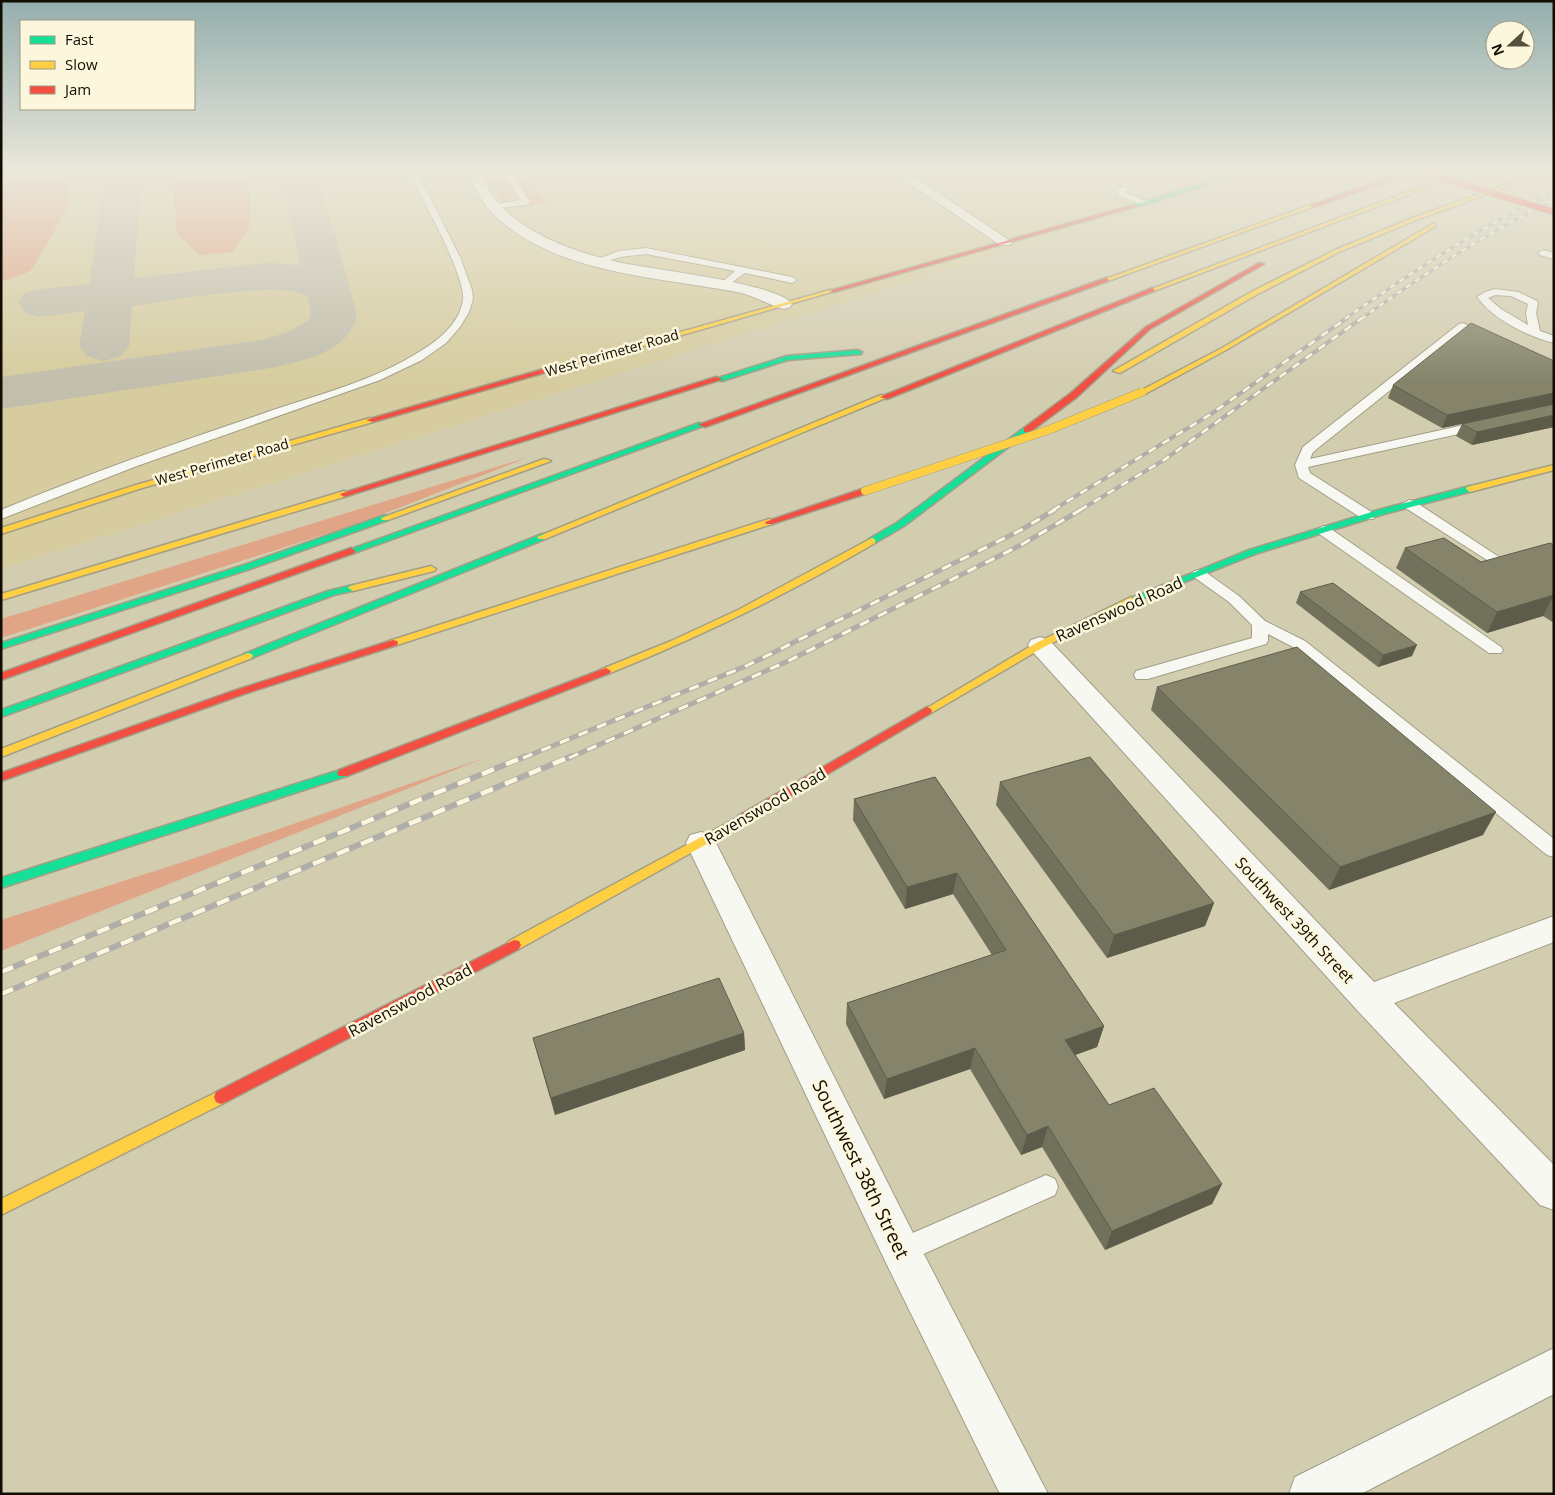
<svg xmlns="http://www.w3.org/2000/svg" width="1555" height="1495" font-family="'Open Sans',sans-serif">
<rect width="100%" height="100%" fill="#d3cdb0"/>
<path fill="#d6cc9f" d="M1,172H1256L1,569Z"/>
<path fill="#e0a587" d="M1,172H65L69,201L65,212L37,261L30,271L24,274L1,281Z
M172,172H250V225L233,252L200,255L177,234Z
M501,172H525L547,203L506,208L485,174Z
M529,457L360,523L1,638V619Z
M487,757L1,951V920L186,861Z"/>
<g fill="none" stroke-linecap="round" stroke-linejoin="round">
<path fill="#c2beac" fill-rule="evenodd" d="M106,172H142L134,278L268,263L300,265L281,172H317L357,314C349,353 304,360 271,368L1,409V377L262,340L288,332L309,320L311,314L307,296C280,280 168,301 132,306L129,346L121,356L104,361L87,356L79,346L85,311L41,317L25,313L18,303L25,293L41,289L89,284Z"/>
<defs>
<path id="lane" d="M409,172H417L460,257L472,290L473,299L469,312L460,327L446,343L422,360L380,380L137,466L1,519V510C85,475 170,445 256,416C309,397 366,384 414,355C435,343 459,326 463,300C466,276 421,196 409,172Z
M508,173H511L530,202L526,205L491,209V205L521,200L506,178L477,179L473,177L477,175Z
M1123,186L1130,188L1125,192L1150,203L1143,205L1118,195L1117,190Z
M646,248L792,277L797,280L792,283L745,273L724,288L719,285L735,271L646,254L620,257L598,264L593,261L619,251Z
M1543,250L1554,253V259L1540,255L1538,253Z
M1495,289L1518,292L1537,301L1538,303L1536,313L1540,331L1554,336V343C1527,336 1494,320 1477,297L1485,292ZM1495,295L1511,296L1528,304L1526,313L1528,325L1501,309L1488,298Z
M1463,323L1491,337L1486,340L1464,331L1313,452L1310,459L1482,421L1486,422L1488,425L1486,428L1308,467L1310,473L1373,513L1375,516L1373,519H1363L1299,478L1295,465L1303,447L1459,324Z
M1409,500L1414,501L1499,557L1497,560H1487L1404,507L1402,504Z
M1323,526L1328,527L1501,647L1503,650L1501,653H1489L1318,533L1316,530Z
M1199,570L1204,571L1239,596L1265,621L1305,641L1554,839V857L1547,855L1293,647L1268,634V641L1266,644L1148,679H1136L1134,675L1136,671L1252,638V625L1229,602L1194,577L1192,574L1194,571Z
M1046,1175L1055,1179L1058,1187L1055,1195L901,1264L892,1260L888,1251L892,1242Z"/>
<path id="street" d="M467,172H479C486,184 492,197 502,207C532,237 576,252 617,262C648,269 778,283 792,304L790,307L784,309C768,305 754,295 737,292C658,277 554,274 493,214C481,202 474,186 467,172Z
M893,172H907L1012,242L1010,245H1000Z
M1040,637L1049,640L1374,982L1554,916V942L1394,1003L1554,1165V1210L1540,1205L1356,1009L1031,650L1028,645L1031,640Z
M701,832L712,835L716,843L915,1237L1048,1494H1000L887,1265L686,843L690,835Z
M1554,1348V1394L1361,1494H1289L1295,1477Z"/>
<path id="fast" d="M1216,172H1222L1207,185L1137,207L1132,206L1203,183Z
M858,350L862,352L861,354L788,360L722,381L715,379L787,356Z
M699,423L706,425L354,553L351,554L346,551Z
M1024,428L1031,430L904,526L875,543H869V539L898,522Z
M1470,486L1473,487V491L1384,514L1255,554L1134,602L1131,603L1126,600L1249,550L1378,510Z
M385,515L389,518L388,520L250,569L1,649V643L244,565Z
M542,534L545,535V539L252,658H244L243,656L244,654Z
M353,585L358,588L356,590L334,595L1,717V710L328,591Z
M343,769L347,770L349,773L347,776L1,888V878Z"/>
<path id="slow" d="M1460,172H1468L1154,291L1149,290Z
M1541,172H1549L1416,220L1339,252L1256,295L1120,373L1113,371L1251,292L1335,250L1412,218Z
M1310,205L1315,206L1108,281L1103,280Z
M1434,223L1436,226L1226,350L1145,394L1138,392L1222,348Z
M830,290L835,291L602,358L595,356Z
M881,395L888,397L545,539H539L537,537Z
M370,418L374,420L373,422L142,488L1,534V528L136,485Z
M544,459L551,461L388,520H382L381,518Z
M1554,465V470L1470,492L1466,489L1467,487Z
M344,491L348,494L347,496L1,600V594Z
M769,519L772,520V524L397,645L393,646L388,643L389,641Z
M872,538L875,539V543C790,593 702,636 610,673H602L601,671L602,669L671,641L738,610Z
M431,566L436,569L434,571L353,591L348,588L350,586Z
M1131,597L1136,600L1134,602L1044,647L931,713H923L922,711L1036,643Z
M248,653L252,654L253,656L252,658L1,757V749Z
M742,815L746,816L748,819L746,822L519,949L514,950L509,949L507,945L509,941Z
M221,1090L226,1092L228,1097L226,1102L1,1215V1199Z"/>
<path id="jam" d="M1396,175L1398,178L1314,207L1309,206Z
M1133,205L1138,206L834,292L829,291Z
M1259,263L1264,264L1150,329L1077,397L1030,432H1024V428L1071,393L1146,327Z
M1106,278L1109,280L1108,281L705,427L698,425Z
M1152,288L1155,290L1154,291L887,399L880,397Z
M596,354L603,356L373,422L366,420Z
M716,377L723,379L347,496L344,497L340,494Z
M865,488L869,491L868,493L772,524H766L765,522Z
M351,548L356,551L354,553L1,680V673Z
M393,640L397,641L398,643L397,645L244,694L1,781V773L236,690Z
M606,668L611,671L610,673L347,776H339L337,773L339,770Z
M927,707L931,709L932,711L931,713L746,822H738L736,819L738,816Z
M514,940L519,941L521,945L519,949L226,1102L221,1104L216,1102L214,1097L216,1092Z"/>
</defs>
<use href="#lane" stroke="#a29e87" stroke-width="2"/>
<use href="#street" stroke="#a29e87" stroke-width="2"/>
<use href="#fast" stroke="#a29e87" stroke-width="3"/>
<use href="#slow" stroke="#a29e87" stroke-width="3"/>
<use href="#jam" stroke="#a29e87" stroke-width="3"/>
<use href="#lane" fill="#f8f8f3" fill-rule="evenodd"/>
<use href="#street" fill="#f8f8f3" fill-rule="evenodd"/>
<use href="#fast" fill="#16e098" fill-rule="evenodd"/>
<use href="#slow" fill="#ffcf43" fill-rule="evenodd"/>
<use href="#jam" fill="#f24e42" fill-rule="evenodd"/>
<defs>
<path id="rail-far3" d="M1345,319C1413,271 1479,228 1554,191
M1361,319C1423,275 1485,233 1554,200"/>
<path id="rail-far2" d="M1053,510L1211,414L1347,318
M1080,510L1164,460L1362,318"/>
<path id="rail-far1" d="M523,758L746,666L1021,530L1056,509
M569,758L786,662L1021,545L1082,509"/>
<path id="rail" d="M1,972L526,756
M1,994L572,756"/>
</defs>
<use href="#rail-far3" stroke="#b0aea8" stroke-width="3"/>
<use href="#rail-far2" stroke="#b0aea8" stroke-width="4"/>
<use href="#rail-far1" stroke="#b0aea8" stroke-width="5"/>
<use href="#rail" stroke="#b0aea8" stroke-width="6"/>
<use href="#rail-far3" stroke="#fcf6dc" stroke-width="2" stroke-dasharray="5.5" stroke-linecap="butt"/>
<use href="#rail-far2" stroke="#fcf6dc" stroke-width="2.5" stroke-dasharray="8" stroke-linecap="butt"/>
<use href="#rail-far1" stroke="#fcf6dc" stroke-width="3" stroke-dasharray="10" stroke-linecap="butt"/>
<use href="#rail" stroke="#fcf6dc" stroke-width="4.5" stroke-dasharray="13" stroke-linecap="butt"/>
<defs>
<path id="slow-bridge" d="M865,491L1051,429L1142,392"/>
<path id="jam-bridge" d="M1422,172L1554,212"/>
</defs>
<use href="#slow-bridge" stroke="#a29e87" stroke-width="9" stroke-linecap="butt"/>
<use href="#jam-bridge" stroke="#a29e87" stroke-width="7" stroke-linecap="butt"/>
<use href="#slow-bridge" stroke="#ffcf43" stroke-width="8"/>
<use href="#jam-bridge" stroke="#f24e42" stroke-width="5.5"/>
</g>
<path fill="#72725c" d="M1554,361V427L1472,445L1456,436L1462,424L1475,421L1442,428L1388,398L1393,385Z
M1554,545V623L1543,616L1487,633L1396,568L1405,548L1481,562Z
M1300,592L1412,656L1378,667L1296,603Z
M1157,687L1483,835L1329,890L1151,710Z
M935,777L1104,1026L1097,1047L1075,1055L1109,1105L1222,1184L1212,1204L1105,1250L1042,1147L1021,1155L970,1069L884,1099L846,1024L847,1003L992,955L953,894L905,909L853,820L854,799Z
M1000,782L1214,903L1205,926L1107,958L996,805Z
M744,1033L745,1050L555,1115L538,1056L533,1038Z"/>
<path fill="#5d5c4b" d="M1554,393V404L1442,428L1447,415Z
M1554,415V427L1472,445L1477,432Z
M1554,595L1543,616L1487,633L1497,612Z
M1417,645L1412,656L1378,667L1383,655Z
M1496,812L1483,835L1329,890L1340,867Z
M957,873L953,894L905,909L907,887Z
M1214,903L1205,926L1107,958L1114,935Z
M1104,1026L1097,1047L1059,1061L1065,1040Z
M744,1033L745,1050L555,1115L551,1098Z
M975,1048L970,1069L884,1099L887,1079Z
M1048,1126L1042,1147L1021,1155L1027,1135Z
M1222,1184L1212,1204L1105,1250L1112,1231Z"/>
<path fill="#85846b" stroke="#5d5c4b" d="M1471,323L1554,361V393L1447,415L1393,385Z
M1554,404V415L1477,432L1462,424Z
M1444,538L1481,562L1550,543L1554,545V595L1497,612L1405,548Z
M1333,583L1417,645L1383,655L1300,592Z
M1297,647L1496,812L1340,867L1157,687Z
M1090,757L1214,903L1114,935L1000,782Z
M935,777L1104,1026L1065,1040L1109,1105L1154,1088L1222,1184L1112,1231L1048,1126L1027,1135L975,1048L887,1079L847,1003L1006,950L957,873L907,887L854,799Z
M719,978L744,1033L551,1098L533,1038Z"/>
<linearGradient id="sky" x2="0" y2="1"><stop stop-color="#94aead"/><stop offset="0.45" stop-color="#ebe8db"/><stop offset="1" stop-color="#ebe8db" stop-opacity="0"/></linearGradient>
<rect width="1555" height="381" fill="url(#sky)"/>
<g text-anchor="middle" stroke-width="5" stroke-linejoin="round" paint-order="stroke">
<g font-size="14" fill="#110d00" stroke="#fcf6dc">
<text transform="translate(612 353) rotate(-16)" y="5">West Perimeter Road</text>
<text transform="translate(222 462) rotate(-16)" y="5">West Perimeter Road</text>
</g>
<g font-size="16" fill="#110d00" stroke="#fcf6dc">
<text transform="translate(1119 609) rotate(-24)" y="6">Ravenswood Road</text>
<text transform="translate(765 806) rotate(-30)" y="6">Ravenswood Road</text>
<text transform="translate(1295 920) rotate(47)" y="6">Southwest 39th Street</text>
<text transform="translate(410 1000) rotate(-28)" y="6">Ravenswood Road</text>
</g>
<g font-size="19" fill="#110d00" stroke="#fcf6dc">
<text transform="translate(861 1169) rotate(64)" y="7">Southwest 38th Street</text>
</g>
</g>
<rect width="1555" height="1495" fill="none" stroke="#110d00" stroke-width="5"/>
<rect x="20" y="20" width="175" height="90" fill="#fcf6dc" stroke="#9e9984"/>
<rect x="30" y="36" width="25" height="8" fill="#16e098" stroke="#9e9984"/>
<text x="65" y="45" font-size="15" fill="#110d00">Fast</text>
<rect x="30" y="61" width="25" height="8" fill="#ffcf43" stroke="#9e9984"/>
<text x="65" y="70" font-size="15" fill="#110d00">Slow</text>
<rect x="30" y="86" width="25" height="8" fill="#f24e42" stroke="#9e9984"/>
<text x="65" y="95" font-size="15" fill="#110d00">Jam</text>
<g transform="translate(1510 45) rotate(249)"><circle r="24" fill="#fcf6dc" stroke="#9e9984"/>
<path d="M0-4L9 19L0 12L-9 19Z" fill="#55503e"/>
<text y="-8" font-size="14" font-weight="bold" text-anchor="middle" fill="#110d00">N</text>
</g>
</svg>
